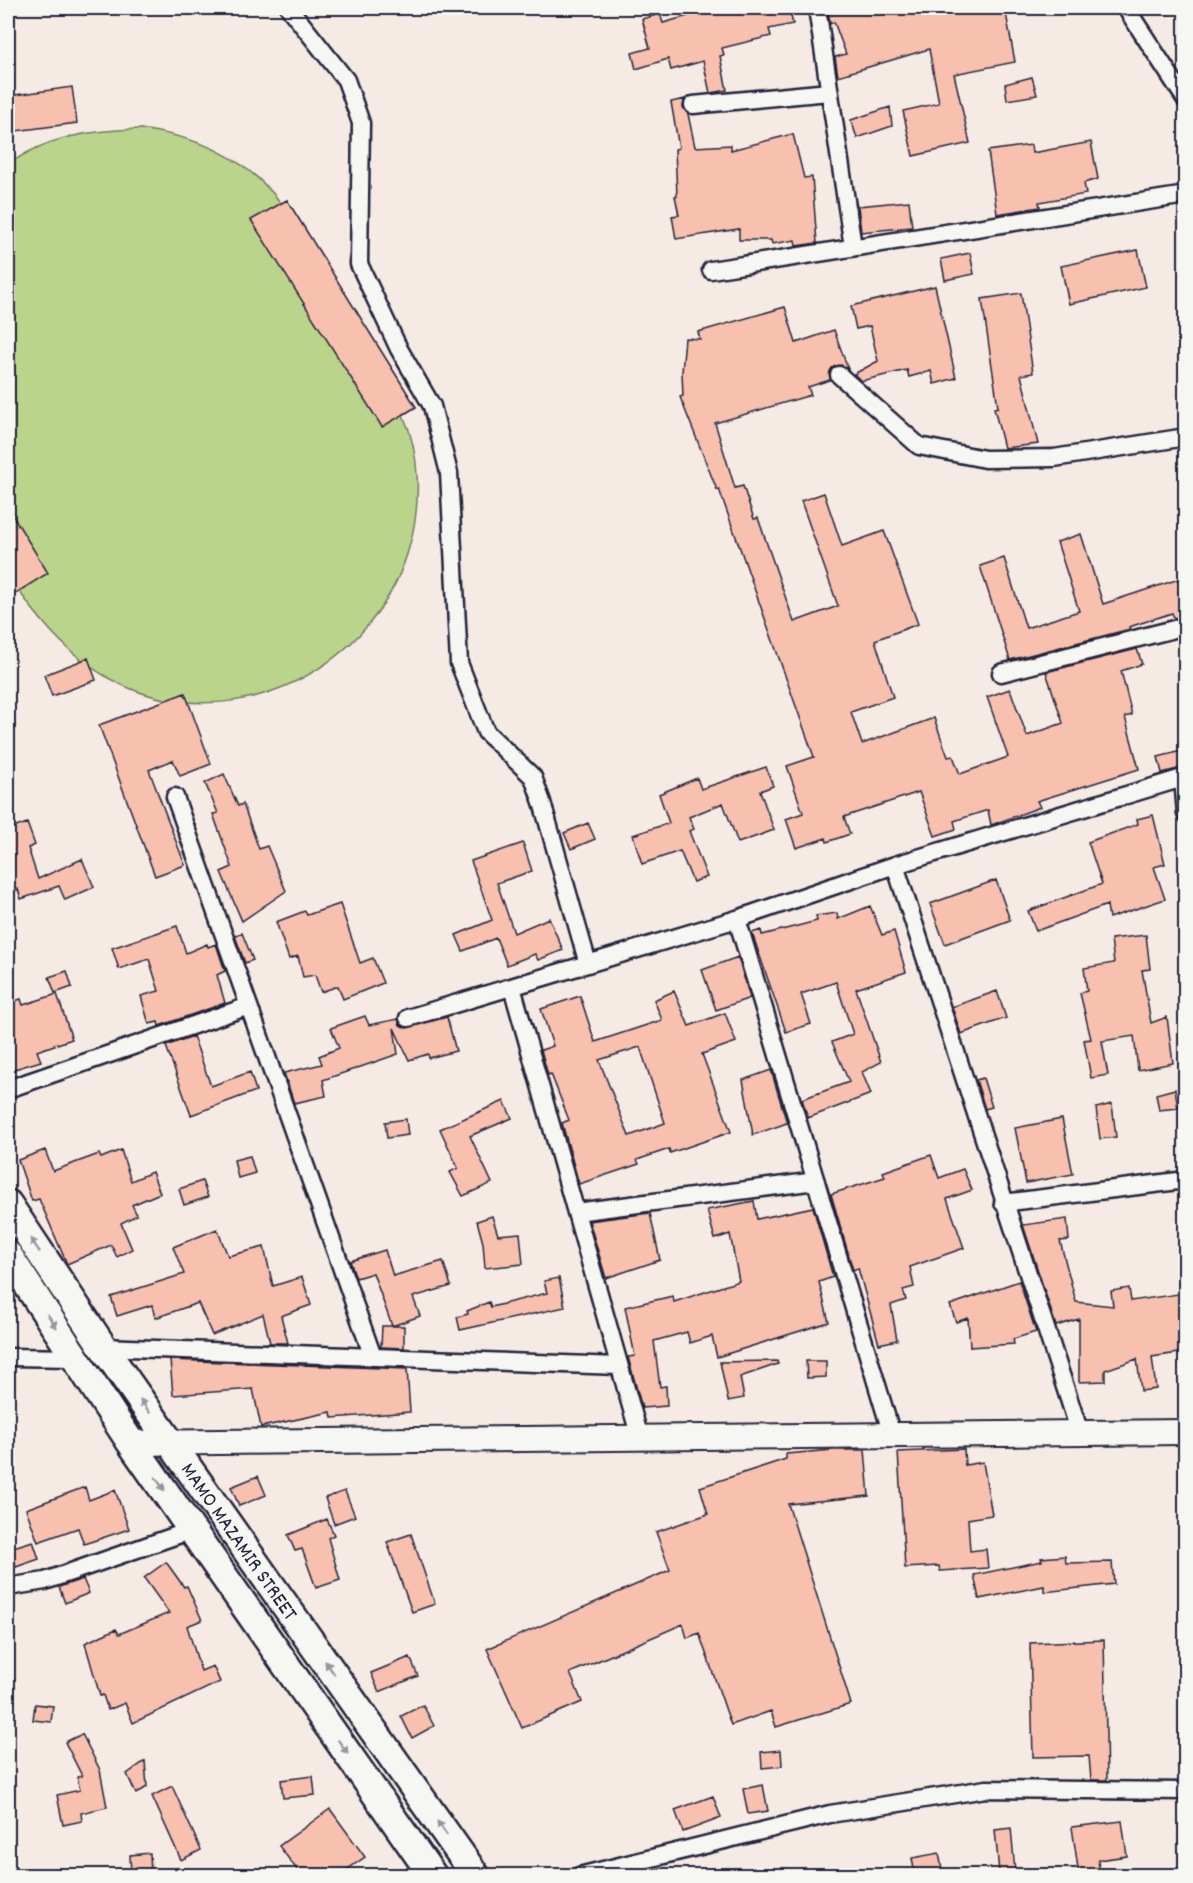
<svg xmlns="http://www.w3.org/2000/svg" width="1193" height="1883" font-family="Dekko,sans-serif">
<rect width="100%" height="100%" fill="#f6ebe4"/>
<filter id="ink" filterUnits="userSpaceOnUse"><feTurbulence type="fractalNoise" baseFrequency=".0167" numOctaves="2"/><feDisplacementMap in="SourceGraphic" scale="12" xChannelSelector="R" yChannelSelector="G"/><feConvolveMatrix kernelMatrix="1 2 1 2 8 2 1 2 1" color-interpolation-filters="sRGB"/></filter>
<g filter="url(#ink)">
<path fill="#bbd48b" stroke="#6e7b63" stroke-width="1.5" d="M141,129C200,138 243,155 281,203L287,200L416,407L403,415C420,452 421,500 411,540C380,669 230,744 110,679C71,657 45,627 19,591L8,598V165C46,136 94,130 141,129Z"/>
<path fill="#f8c0ae" stroke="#22223b" stroke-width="1.5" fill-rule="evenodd" d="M716,8H789L793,24L769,29L771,36L722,48L724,55L720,56L727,90L710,93L703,61L671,70L668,59L636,69L632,53L650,48L642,19L660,14L663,23Z
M828,8H1005L1015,62L954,74L970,143L913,156L903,111L939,103L929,49L838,76L835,57L846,54L834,22L830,24Z
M1032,77L1037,95L1007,100L1005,84Z
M72,87L77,123L8,132V96Z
M685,99L683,107L688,114L695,147L731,145V150L793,134L804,178L812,177L817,243L796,246L795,240L772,244L771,240H739V229L676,239L672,216L679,215L675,196H677L675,149L679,148L671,102Z
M890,107L892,126L857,138L851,120Z
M1091,142L1098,179L1084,183L1086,194L1039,202L1040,207L997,214L988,151L1031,145L1032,153Z
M287,200L416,407L382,427L251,220Z
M909,201L912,227L861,232L858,206Z
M1138,250L1146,287L1069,304L1061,266Z
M970,253L974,274L945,280L941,259Z
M935,286L956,378L934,384L931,371L909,377L907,370L861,381L854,374L878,361L870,326L856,329L851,306Z
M1021,293L1033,373L1021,375L1038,444L1004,448L994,408L998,407L982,299Z
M785,307L796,343L834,330L848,369L841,365L832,368L830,380L808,387L811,395L715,423L735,488L743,486L754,519L758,518L794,622L838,606L801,501L824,493L842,546L884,531L918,624L875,640L893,697L851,712L862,744L934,718L948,757L953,756L960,774L1008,757L987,697L1010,689L1027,736L1063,723L1046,672L1137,649L1142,664L1121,671L1132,715L1125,717L1139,769L1037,801L1040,807L994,824L991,825L988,810L954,821L956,829L935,836L919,792L844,817L850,834L827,842L826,838L796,848L786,819L803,813L787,766L814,757L719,489L717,490L680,397L683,396L682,372L685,338L700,339L698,332Z
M8,508L48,573L8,598Z
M1081,534L1103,604L1185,577V616L1174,618L1172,613L1129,627L1130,629L1010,660L980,566L1004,558L1026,628L1079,611L1057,542Z
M88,658L96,680L52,696L44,675Z
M185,693L211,764L180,776L173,760L149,770L185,865L155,876L99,725Z
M1185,750V767L1162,773L1158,757Z
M766,767L773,786L760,791L774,830L738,843L723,803L689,817L694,829L689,831L707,877L693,882L680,851L642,864L633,835L669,823L659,794L697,778L701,789Z
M224,774L238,806L243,804L259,849L267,846L286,891L242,921L221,872L232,867L213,814L218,813L205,783Z
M1153,815L1165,864L1154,867L1165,899L1109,918L1107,905L1036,931L1028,911L1102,884L1088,842L1138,824L1137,819Z
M27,823L35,845L28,848L38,879L82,859L94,887L65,900L59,886L21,899L18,889L8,893V830Z
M588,823L595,839L571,849L564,833Z
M523,843L532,871L497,883L514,933L549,918L563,950L538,960L535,954L507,965L496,938L463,951L456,935L492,920L471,861Z
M996,880L1010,920L945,944L930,904Z
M340,904L360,963L373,958L383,983L343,999L338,986L321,992L315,975L303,977L298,956L289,959L276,922L305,911L307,915Z
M870,906L882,935L894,931L906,972L856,989L881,1062L862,1072L871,1094L808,1118L802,1099L849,1082L832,1042L853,1034L836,982L801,994L811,1024L786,1032L752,933L761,930L762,935L817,921L816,916L837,913L838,919Z
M177,926L186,953L207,944L208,947L216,944L225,971L217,975L225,1003L159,1026L158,1022L149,1024L141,996L159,991L149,959L119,969L112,948Z
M242,933L253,960L245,963L235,936Z
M1146,935L1150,969L1142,970L1151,1023L1167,1017L1173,1063L1138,1070L1134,1036L1102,1041L1108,1075L1091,1078L1084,1040L1091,1039L1080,993L1087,991L1084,968L1114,963L1111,939Z
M738,957L750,998L716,1010L702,970Z
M67,971L72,987L55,993L49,977Z
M674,991L689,1026L725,1013L736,1042L702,1054L731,1132L670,1153L669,1149L637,1160L639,1164L579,1184L562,1123L569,1120L551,1074L548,1075L541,1050L553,1046L541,1009L580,996L595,1042L662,1020L654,1000ZM640,1047L665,1123L629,1136L599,1060Z
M997,991L1006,1018L961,1034L952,1007Z
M57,994L72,1039L37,1051L41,1061L8,1071V1003L21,999L23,1005Z
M365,1016L369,1025L398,1019L400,1025L406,1028L447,1017L456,1051L429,1058L428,1054L409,1060L394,1028L398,1054L323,1080L326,1096L294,1103L284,1073L322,1064L319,1056L339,1048L331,1028Z
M193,1036L211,1086L250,1072L256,1091L191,1115L166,1046Z
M771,1070L787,1123L753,1135L743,1080Z
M983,1078L992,1107L985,1109L976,1080Z
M1175,1089L1178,1108L1159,1110L1156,1094Z
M504,1101L512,1118L470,1136L492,1183L463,1196L450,1172L458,1168L440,1129Z
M1112,1104L1116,1137L1100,1139L1096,1108Z
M406,1119L408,1135L387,1138L385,1122Z
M1062,1119L1073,1174L1026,1183L1015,1128Z
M45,1150L53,1171L99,1154L101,1158L121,1150L131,1181L152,1172L160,1193L132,1205L137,1215L121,1223L132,1249L117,1257L111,1245L67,1264L39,1199L32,1201L18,1160Z
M931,1155L939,1178L963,1169L972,1190L947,1199L964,1248L910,1267L914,1287L903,1290L906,1300L891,1305L897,1340L879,1344L858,1268L853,1270L831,1194L885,1177L883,1172Z
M250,1156L255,1173L238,1178L234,1160Z
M202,1181L208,1197L184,1205L179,1189Z
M754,1201L757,1219L813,1207L833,1277L819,1282L829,1322L717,1357L712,1336L690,1343L687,1332L654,1341L660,1387L666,1386L667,1406L642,1408L628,1357L635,1356L625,1307L673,1296L674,1302L739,1281L730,1234L715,1239L707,1210Z
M650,1213L660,1260L606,1278L589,1221Z
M492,1216L498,1235L520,1233L523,1264L485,1268L483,1243L477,1221Z
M1067,1219L1069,1240L1060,1241L1076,1302L1113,1306L1111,1291L1129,1288L1131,1301L1185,1293V1352L1152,1357L1156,1389L1141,1391L1137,1359L1105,1370V1381L1079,1382V1319L1056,1326L1023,1225Z
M217,1229L228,1256L264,1247L273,1286L302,1277L311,1305L281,1316L288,1343H270L263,1314L212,1335L198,1303L155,1318L152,1305L117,1316L111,1297L184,1274L173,1247Z
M385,1250L393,1276L443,1261L451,1286L413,1297L420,1316L392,1326L373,1273L356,1278L350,1261Z
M559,1278L565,1307L460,1330L457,1317L468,1314L467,1311L489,1302L491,1307L547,1293L544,1281Z
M1019,1281L1036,1332L1013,1339L1014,1344L970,1347L968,1318L956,1322L950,1305Z
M382,1326H404V1348L381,1347Z
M170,1360L407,1369L410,1412L332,1418L331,1412L261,1427L253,1389L173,1395Z
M777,1361L778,1364L740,1377L744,1398L728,1401L720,1362Z
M806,1361H826V1377L807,1378Z
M964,1449L965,1465L983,1462L992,1515L968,1519L970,1551L986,1549L988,1568L940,1571L939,1566L905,1568L898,1452Z
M833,1450H865L869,1496L788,1504L851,1704L776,1727L771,1711L731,1725L699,1633L687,1638L683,1624L570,1673L582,1702L522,1728L487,1649L670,1570L656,1532L708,1514L700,1487L786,1459V1454Z
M258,1476L266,1495L239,1506L231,1487Z
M85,1487L89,1500L115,1490L129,1529L84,1544L78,1528L38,1542L26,1509Z
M345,1491L355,1516L334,1524L325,1498Z
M327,1519L334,1535L328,1538L340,1580L316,1588L302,1549L295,1551L288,1535Z
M411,1534L435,1604L412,1612L387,1542Z
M33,1541L39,1559L16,1567L10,1548Z
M1065,1556L1066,1563L1112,1562L1114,1584L1044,1592V1586L979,1599L974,1575L1042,1561L1041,1558Z
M166,1562L184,1587L187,1586L202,1620L187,1626L201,1671L213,1666L220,1682L133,1723L125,1703L108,1710L103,1695L100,1696L85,1643L116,1629L119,1634L169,1613L144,1578Z
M83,1579L89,1593L65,1603L59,1587Z
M1104,1640L1107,1780H1091L1089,1756L1033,1757L1030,1643Z
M410,1657L418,1676L379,1692L371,1673Z
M35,1704L53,1706L51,1722L33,1720Z
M423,1705L434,1726L412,1738L401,1716Z
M82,1734L100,1770L107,1807L81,1813L82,1821L63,1825L57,1795L80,1790L77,1777L82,1776L65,1742Z
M781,1750L782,1766L762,1768L761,1752Z
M145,1761L147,1787L136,1794L127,1774Z
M313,1776L315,1795L283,1798L281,1780Z
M763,1785L768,1811L748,1814L743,1789Z
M172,1786L201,1850L181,1860L152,1796Z
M713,1796L721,1818L683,1832L675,1810Z
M330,1809L365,1857L339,1875H301L279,1846Z
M1122,1821L1127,1856L1098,1860L1100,1875H1079L1072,1827Z
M1011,1828L1015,1871L999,1872L995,1830Z
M150,1853L151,1875H131L130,1855Z
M939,1853L943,1875H915L912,1858Z"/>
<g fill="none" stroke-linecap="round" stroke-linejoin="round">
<defs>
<path id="street" d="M289,8L346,80L361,123L359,264L399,349L432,406L449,473L459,663L486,732L533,777L542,802L588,964
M817,8L853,247
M1126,8L1186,100
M693,105L829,92
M711,270L1186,195
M839,375L919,446L985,459L1054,458L1186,437
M1001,673L1186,626
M1183,778L1186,814
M175,797L373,1357
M895,865L1080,1433
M737,919L892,1435
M512,987L640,1438
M408,1018L737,919L895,865L1186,777
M8,1089L249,1006
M1003,1203L1186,1180
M576,1212L816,1181
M103,1347L619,1366
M8,1357L77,1358
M8,1587L45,1581L192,1530
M579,1876L830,1814L986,1789L1186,1791"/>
<path id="secondary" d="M131,1443L1186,1432"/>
<path id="primary" d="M8,1204L103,1347L476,1876
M8,1255L131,1443L433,1876"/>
</defs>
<use href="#street" stroke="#22223b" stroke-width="21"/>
<use href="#secondary" stroke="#22223b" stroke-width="28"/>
<use href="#primary" stroke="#22223b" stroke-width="32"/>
<use href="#street" stroke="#f6f6f2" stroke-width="16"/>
<use href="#secondary" stroke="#f6f6f2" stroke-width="24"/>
<use href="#primary" stroke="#f6f6f2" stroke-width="27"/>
</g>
<defs><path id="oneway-solid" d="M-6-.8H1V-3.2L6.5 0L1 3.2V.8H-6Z" transform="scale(1.5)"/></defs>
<g fill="#9797a0">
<use href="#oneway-solid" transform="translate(35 1245) rotate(-124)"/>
<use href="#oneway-solid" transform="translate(52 1321) rotate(56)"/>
<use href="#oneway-solid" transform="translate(145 1406) rotate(-125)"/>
<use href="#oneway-solid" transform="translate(160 1484) rotate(55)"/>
<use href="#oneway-solid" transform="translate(330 1668) rotate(-125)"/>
<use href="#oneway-solid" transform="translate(343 1747) rotate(55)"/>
<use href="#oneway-solid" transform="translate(442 1828) rotate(-125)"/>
</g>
</g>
<g text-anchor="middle" stroke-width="5" stroke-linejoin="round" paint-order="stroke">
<g font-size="21" fill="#22223b" stroke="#f6f6f2">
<text transform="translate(240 1541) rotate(55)" y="7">MAMO MAZAMIR STREET</text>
</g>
</g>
<rect width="1193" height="1883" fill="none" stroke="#f6f6f2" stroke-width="30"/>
<rect x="15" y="15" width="1163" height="1853" fill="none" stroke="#22223b" stroke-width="2" filter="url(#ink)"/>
</svg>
